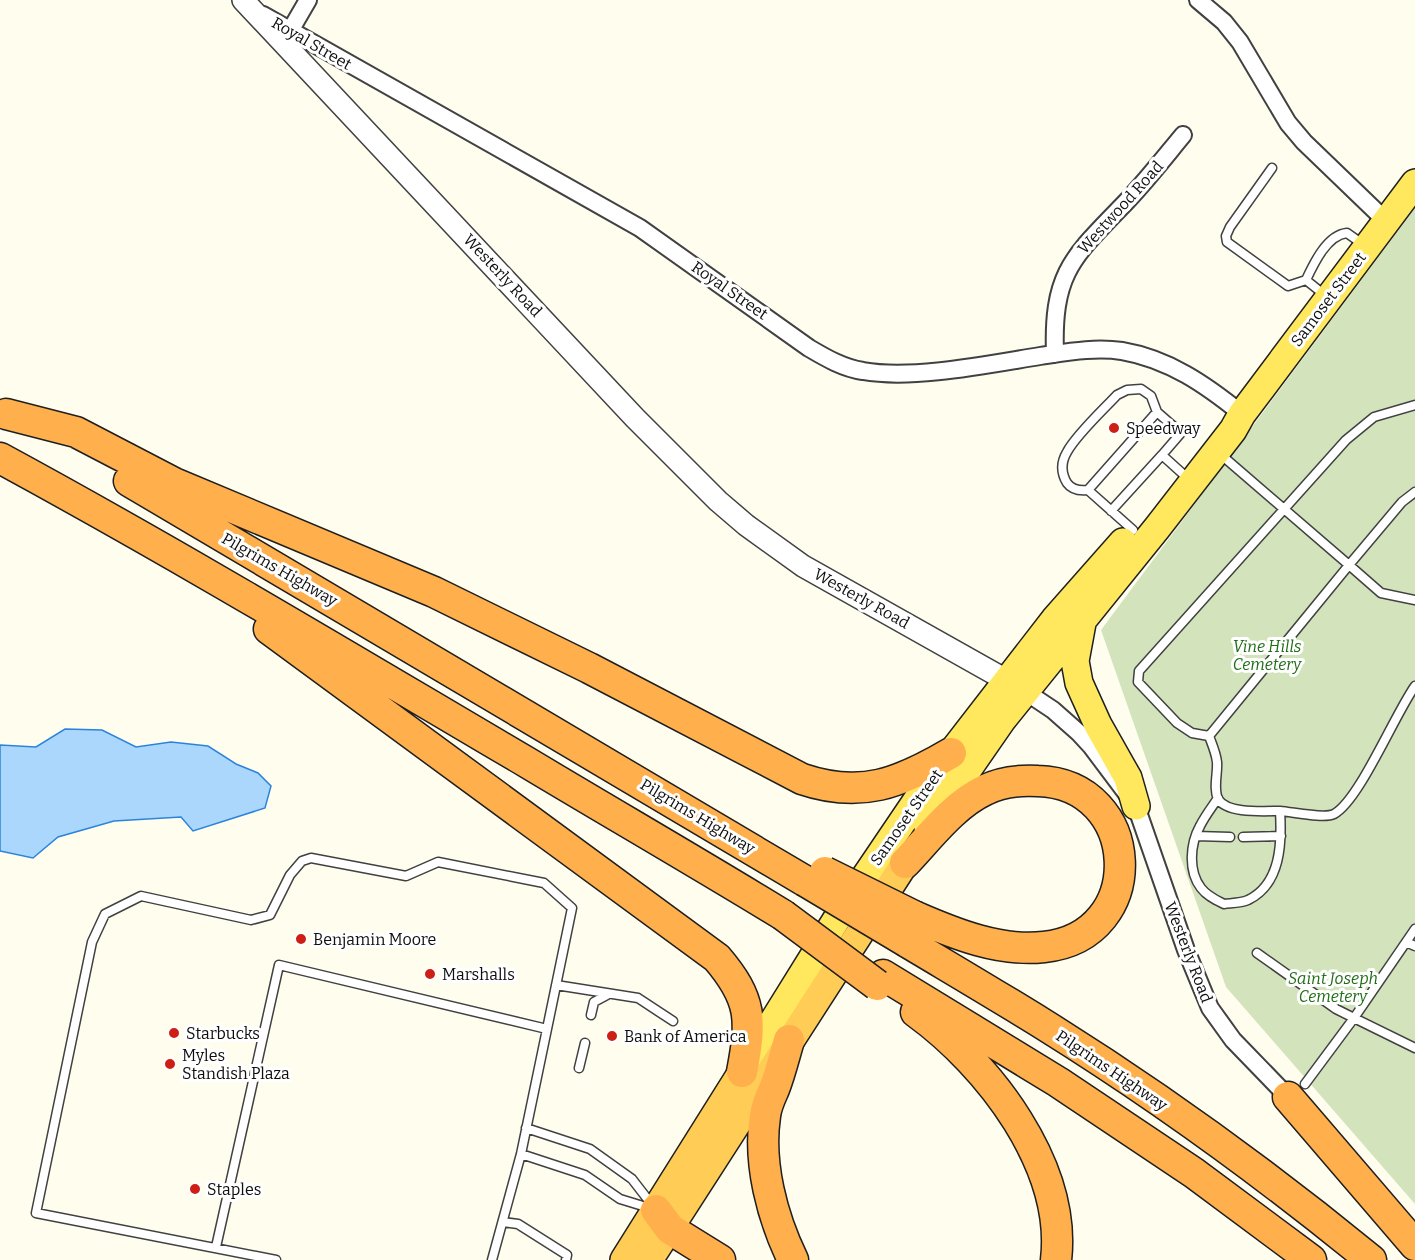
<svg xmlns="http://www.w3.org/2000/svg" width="1415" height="1260" font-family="Bitter,serif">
<rect width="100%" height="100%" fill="#fffdee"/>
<path fill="#d3e4bc" d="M1415,208V1204L1226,987L1101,630Z"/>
<path fill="#acd7fd" stroke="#2b84dc" stroke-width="1.5" d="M65,729L102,730L136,747L171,742L208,746L236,764L258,773L271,786L265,808L193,831L181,817L114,821L58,837L33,858L0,851V745L36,747Z"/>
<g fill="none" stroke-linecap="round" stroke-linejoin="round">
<defs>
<path id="service" d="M1272,168L1230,227L1226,236L1227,242L1288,286L1306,280L1326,296
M1306,280C1314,263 1327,235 1347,233L1364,245
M1415,405L1374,417L1346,440L1139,671L1138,682L1177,723L1192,733L1209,736C1212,744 1216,753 1217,762C1218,773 1213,788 1218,799C1227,814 1264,811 1280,811C1293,812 1324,819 1334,814C1359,801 1395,714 1415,686
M1219,453L1349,565L1402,502L1415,492
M1088,490L1157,412
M1111,511L1162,455
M1133,530L1088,490C1079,491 1072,490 1067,483C1061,473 1061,462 1067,452C1076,435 1103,410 1117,395L1127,390L1141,389L1151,396L1157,412L1181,433L1162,455L1183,474
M1209,736L1349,565L1381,593L1415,600
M1218,798C1212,807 1205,816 1200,826C1190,844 1188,871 1201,888C1207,896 1216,900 1224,904C1232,903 1241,903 1248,900C1281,884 1282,843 1280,811
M1196,836L1230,837
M1243,837L1281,836
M1415,929L1354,1018L1415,1048
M1406,942L1415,946
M1257,953L1336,1009L1354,1018L1305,1084
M556,985L638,998L673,1021
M591,1015L594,1002L607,995
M579,1068L585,1043
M521,1154L585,1175L620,1199L656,1210L632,1179L590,1149L526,1128
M503,1222L518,1224L567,1255L566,1260
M216,1247L279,965L547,1029L521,1154L492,1260
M276,1260L36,1213L92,942L105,914L141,896L251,920L270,915L290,875L302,861L311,858L406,876L438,862L544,883L572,908L547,1029"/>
<path id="minor" d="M1198,0L1224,22L1240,42L1288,123L1304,142L1386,221
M263,15L640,228L809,348C826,358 843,368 863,371C913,380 990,364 1040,356C1068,352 1095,347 1122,351C1169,359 1206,385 1242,414
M290,31L308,0
M1055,354C1052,272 1073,257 1126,202C1146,181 1164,158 1183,135
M1026,692L1053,710L1079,733L1091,746L1136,806L1186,950L1210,1008L1233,1040L1292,1101"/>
<path id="tertiary" d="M243,0L635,418L718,501L746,525L803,566L1020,688"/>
<path id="primary" d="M1082,623L1075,661L1079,683L1098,725L1128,778L1136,806
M928,827L1002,720L1157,528L1233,430L1242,414L1415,183
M743,1070L838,917L932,778L1055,619L1123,542"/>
<path id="trunk" d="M624,1260L742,1072
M649,1260L905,863"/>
<path id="motorway" d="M6,414L76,432L174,483L434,592L589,668L802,779C861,799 900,783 951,753
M0,458C179,555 353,660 528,763C613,814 698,863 783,915
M129,481L805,881
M269,629L717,958C752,999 752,1020 742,1072
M905,863C929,838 953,805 985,790C1001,782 1021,780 1038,781C1142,784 1150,936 1044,947C1000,952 955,934 916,917
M907,942C952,969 998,996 1043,1024C1157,1095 1267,1175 1371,1260
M883,975L1058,1082L1194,1173L1311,1260
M916,1012C989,1065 1067,1166 1056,1260
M789,1040C784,1057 780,1074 774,1089C770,1098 766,1106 765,1116C758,1163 772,1217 793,1260
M1288,1097L1415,1245
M656,1210L670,1229L720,1260"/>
</defs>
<use href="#service" stroke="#414141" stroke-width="11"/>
<use href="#minor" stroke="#414141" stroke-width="20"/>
<use href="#tertiary" stroke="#414141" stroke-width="24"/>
<use href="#primary" stroke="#1f1f1f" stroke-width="30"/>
<use href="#trunk" stroke="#1f1f1f" stroke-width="30"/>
<use href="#motorway" stroke="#1f1f1f" stroke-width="33"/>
<use href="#service" stroke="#fff" stroke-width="8"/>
<use href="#minor" stroke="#fff" stroke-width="16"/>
<use href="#tertiary" stroke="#fff" stroke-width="21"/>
<use href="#primary" stroke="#ffe85e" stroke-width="27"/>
<use href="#trunk" stroke="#fc5" stroke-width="27"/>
<use href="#motorway" stroke="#ffaf4c" stroke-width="30"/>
<defs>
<path id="motorway-bridge" d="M825,872L916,917
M805,881L907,942
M783,915L877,985"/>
</defs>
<use href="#motorway-bridge" stroke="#1f1f1f" stroke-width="33" stroke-linecap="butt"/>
<use href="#motorway-bridge" stroke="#ffaf4c" stroke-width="30"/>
</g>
<g fill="#cd1f16" stroke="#fff" stroke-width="2">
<circle cx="1114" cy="428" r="6"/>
<circle cx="301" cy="939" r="6"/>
<circle cx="430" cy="974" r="6"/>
<circle cx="174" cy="1033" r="6"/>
<circle cx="612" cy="1036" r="6"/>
<circle cx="170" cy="1064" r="6"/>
<circle cx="195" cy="1189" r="6"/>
</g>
<g text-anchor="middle" stroke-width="6" stroke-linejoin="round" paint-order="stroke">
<g font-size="16" fill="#0e0e0e" stroke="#fff">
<text transform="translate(312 43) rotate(30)" y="6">Royal Street</text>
<text transform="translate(1120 207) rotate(-48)" y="6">Westwood Road</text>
<text transform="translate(503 275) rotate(47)" y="6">Westerly Road</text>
<text transform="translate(730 290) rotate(35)" y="6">Royal Street</text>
<text transform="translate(1328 299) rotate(-53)" y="6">Samoset Street</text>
<text transform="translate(280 569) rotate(30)" y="6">Pilgrims Highway</text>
<text transform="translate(862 598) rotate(29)" y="6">Westerly Road</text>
<text transform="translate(698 816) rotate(31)" y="6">Pilgrims Highway</text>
<text transform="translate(906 817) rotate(-55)" y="6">Samoset Street</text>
<text transform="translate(1189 952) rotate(69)" y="6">Westerly Road</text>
<text transform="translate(1112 1070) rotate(34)" y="6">Pilgrims Highway</text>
</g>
<g font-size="16" fill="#0e0e0e" stroke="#fff" text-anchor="start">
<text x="1126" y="434">Speedway</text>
<text x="313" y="945">Benjamin Moore</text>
<text x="442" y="980">Marshalls</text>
<text x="186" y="1039">Starbucks</text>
<text x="624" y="1042">Bank of America</text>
<text x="182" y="1061">Myles<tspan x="182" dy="18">Standish Plaza</tspan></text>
<text x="207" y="1195">Staples</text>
</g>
<g font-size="16" font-style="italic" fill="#206d17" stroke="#fff">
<text x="1267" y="652">Vine Hills<tspan x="1267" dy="18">Cemetery</tspan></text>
<text x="1333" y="984">Saint Joseph<tspan x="1333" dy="18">Cemetery</tspan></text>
</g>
</g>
</svg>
